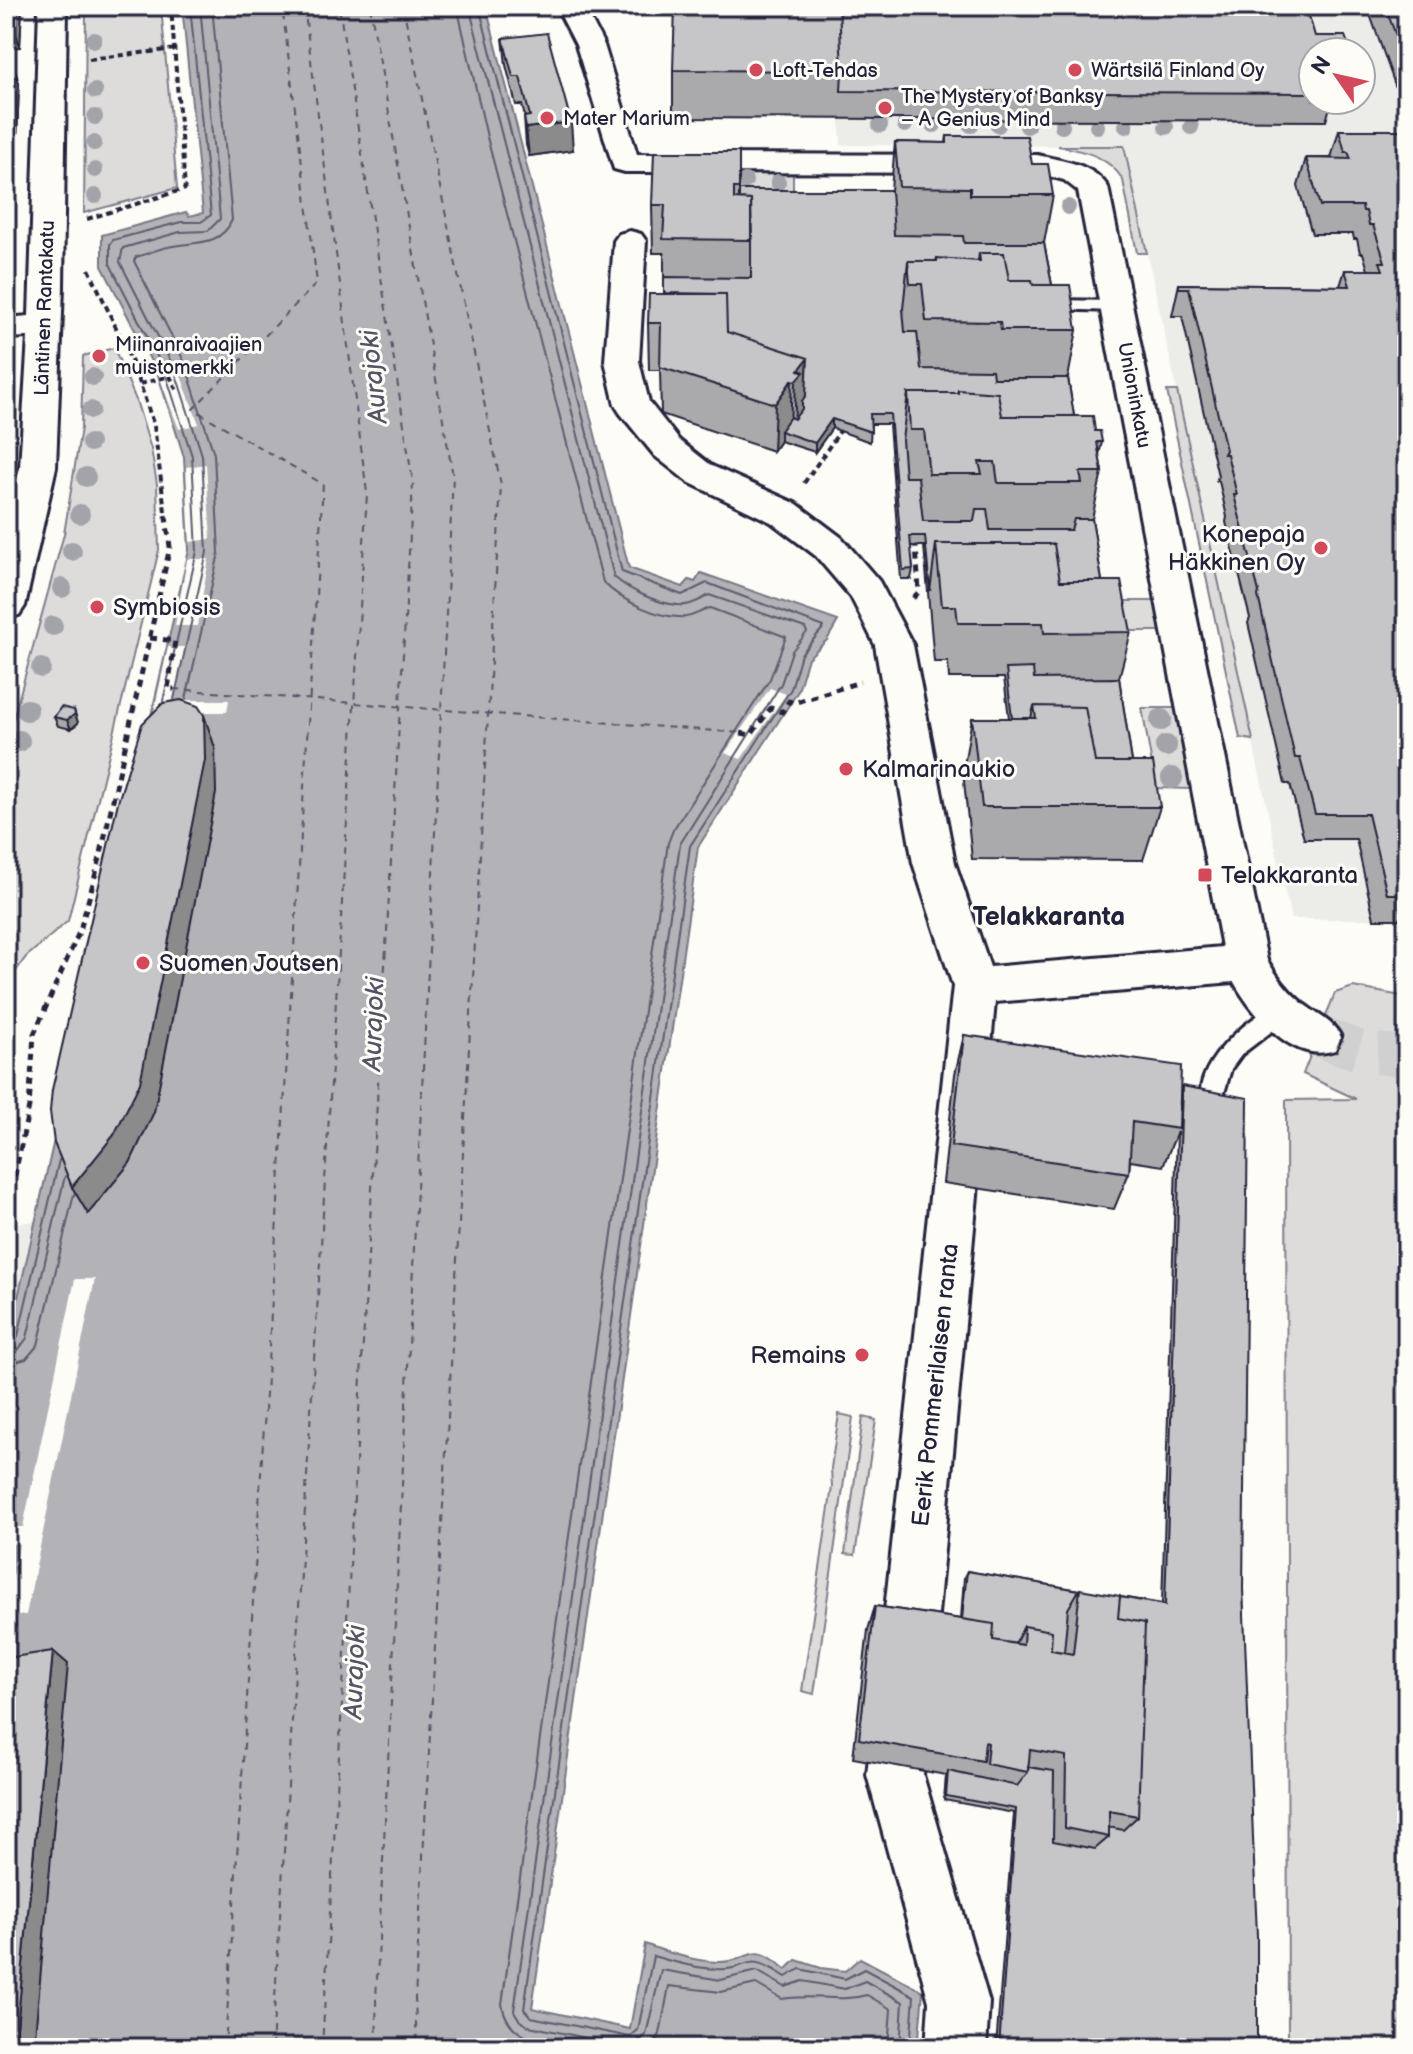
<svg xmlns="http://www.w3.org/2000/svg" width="1413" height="2054" font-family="'Balsamiq Sans',sans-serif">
<rect width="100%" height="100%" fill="#fdfcf7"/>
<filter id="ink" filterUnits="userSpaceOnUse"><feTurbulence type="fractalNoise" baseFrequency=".0125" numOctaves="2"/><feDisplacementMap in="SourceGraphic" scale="16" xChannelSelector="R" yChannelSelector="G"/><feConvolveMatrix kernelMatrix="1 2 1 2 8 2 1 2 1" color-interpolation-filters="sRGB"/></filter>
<g filter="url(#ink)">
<path fill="#ecece9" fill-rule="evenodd" d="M833,6H1407V919H1291L1124,146L841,145ZM1313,52H1361V100H1313Z
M37,1221L6,1350V1224Z"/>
<path fill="#dddcdb" stroke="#807f8b" stroke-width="2" d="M86,6H161L177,188L84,213Z
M1058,146H1124L1147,253H1137L1123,180C1108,155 1083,151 1058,146Z
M660,174H793V191L668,190Z
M114,348L136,400L151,449L157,484L159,550L68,921L26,957L6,985V745L64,534L81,428L83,356Z
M1167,391H1177L1253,740L1240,738Z
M1123,601H1156L1162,631H1129Z
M1142,708H1176L1191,789L1156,788Z
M1353,987L1407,997V2048H1288L1286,1100L1356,1099L1303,1074L1335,993Z
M839,1414L853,1417L814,1694L802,1691L832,1487L831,1468Z
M863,1417L876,1420L855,1555L845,1554Z"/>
<path fill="#b2b2b7" stroke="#787885" stroke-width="2" d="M182,6H486L629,568L683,587L689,580L695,582L701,573L838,621L827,640L808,658L798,691L698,847L532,2008L630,2029L645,1944C668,1953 692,1961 718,1962C753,1963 751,1937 786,1970L796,1960L821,1968L845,1971L860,1958L923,1991L918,2048H6V1350L189,550L184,457L158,375L102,266V235L186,212L189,216L203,213Z"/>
<path fill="#fdfcf7" d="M178,368L199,424L179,429L158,373Z
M206,464L211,539L190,542L186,467Z
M187,559H209L197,626H175Z
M168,647H185L174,700H229L227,712H154Z
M770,688L786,694L741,759L725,753Z
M75,1279H95L26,1615H6L19,1544L6,1543V1527H23Z"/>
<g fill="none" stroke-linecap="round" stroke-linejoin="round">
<path stroke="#5c5c6d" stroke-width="2" d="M457,6L487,137L603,582C621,601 659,619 686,617C694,616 702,611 710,608L786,637L770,679L673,830L668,843L502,2004C508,2040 542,2042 573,2048
M469,6L614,577C630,591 664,607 685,605C694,604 702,599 709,595L805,628L807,632L792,651L781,684L680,844L514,2011L520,2021L529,2026L629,2047L646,2035L661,1970L721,1980L757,1971L785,1987L803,1981L845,1989L865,1981L903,2002L900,2048
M479,6L622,572L682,595L707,583L824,627L801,654L791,689L690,846L524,2009L531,2017L630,2037L638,2030L653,1956C673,1962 694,1968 715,1969C753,1972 742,1948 786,1977L800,1969L845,1979L864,1969L914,1996L910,2048
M174,699L207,552L202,455L174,368L120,262L123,248L180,232L208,231L220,219L200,6
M186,699L219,553L214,454L185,363L134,261L136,257C147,254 157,249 168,247C192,241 220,248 232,220L212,6
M163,701L197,551L192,456L165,372L110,264V244L113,240L181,222H201L211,215L190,6
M6,1343L13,1342L18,1336L59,1160
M6,1353L19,1349L27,1338L65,1176
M6,1365L26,1359L38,1345L74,1194
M653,2048L660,2034L669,1986L721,1992L756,1984L782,1999C812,1993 838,2003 867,1995L891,2009L888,2048"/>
<path stroke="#545466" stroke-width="2" stroke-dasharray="7 6" stroke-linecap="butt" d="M370,6L453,476L376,1999L377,2048
M403,6L501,485L415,1998L417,2048
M174,689L741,733
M225,2048L323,484L193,409L317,283L282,6
M272,2048L367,493L304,6
M322,2048L413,483L339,6"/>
<path stroke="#d1d0d1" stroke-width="41" stroke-dasharray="41 20" stroke-linecap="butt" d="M1319,1037L1366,1053L1407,1056"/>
<defs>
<path id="lane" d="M1052,300L1117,301L1125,306L1117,311L1046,309L1044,305Z
M1281,1003L1289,1006L1292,1012L1289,1018L1242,1054L1231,1069L1220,1107L1212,1110L1204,1107C1186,1070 1250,1014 1281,1003Z"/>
<path id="street" d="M39,6H67L63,287L56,467L25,606L19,615L6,619V527L20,467L28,337L6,338V318L29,316Z
M556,6H584L604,45L637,154L1037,155C1063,161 1092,163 1108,187L1267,960C1276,975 1286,989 1299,1000C1314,1014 1332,1019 1341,1037L1335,1050C1293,1065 1253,1015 1234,982L995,1002L923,1775L989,2002L986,2048H926L929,2002L867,1775L953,986L913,863L875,645L851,597L816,556L771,522L688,482L655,456L620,413L615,405L605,361L614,241L619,234L630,231L641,234L646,241L639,361L649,402L679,440L712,466L797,504L842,538L879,581L913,645L955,863L990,967L1222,947L1078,191L1064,180L1037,173L625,172L614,169L576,45Z"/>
</defs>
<use href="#lane" stroke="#22223b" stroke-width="6"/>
<use href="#street" stroke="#22223b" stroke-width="6"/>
<path stroke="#22223b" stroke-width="4" stroke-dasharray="6 4" stroke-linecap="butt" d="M89,59L176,49
M87,219L185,189L171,6
M89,269L135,369L154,426L166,519
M140,384L170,376L177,391
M804,483L840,431"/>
<path stroke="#22223b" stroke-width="5" stroke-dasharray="7 6" stroke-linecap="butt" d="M913,598L919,592L916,546
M150,638L175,641L168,689H174
M741,733L751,735L771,708L782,712L789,701L793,703L860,682
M12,1189L29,1107L34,1034L80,930L99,862L170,547L166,517"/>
<path stroke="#22223b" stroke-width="6" stroke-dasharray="10 7" stroke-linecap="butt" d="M6,1219L12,1187
M1402,1310L1407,1314"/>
<use href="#lane" fill="#fdfcf7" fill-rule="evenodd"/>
<use href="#street" fill="#fdfcf7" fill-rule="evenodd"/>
</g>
<g fill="#a3a3aa">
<circle cx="94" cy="40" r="8"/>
<circle cx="95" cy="91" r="8"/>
<circle cx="95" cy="117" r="8"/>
<circle cx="880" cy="125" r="8"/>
<circle cx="905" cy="125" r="8"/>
<circle cx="934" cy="125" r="8"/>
<circle cx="971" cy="125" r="8"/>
<circle cx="998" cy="125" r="8"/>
<circle cx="1027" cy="126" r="8"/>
<circle cx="1062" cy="126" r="8"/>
<circle cx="1097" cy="126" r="8"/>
<circle cx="1126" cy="126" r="8"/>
<circle cx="1166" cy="127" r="8"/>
<circle cx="1191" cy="127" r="8"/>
<circle cx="94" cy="143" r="8"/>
<circle cx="95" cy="170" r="8"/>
<circle cx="745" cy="181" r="8"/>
<circle cx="778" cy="182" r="8"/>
<circle cx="95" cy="196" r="8"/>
<circle cx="1068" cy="207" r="8"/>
<circle cx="93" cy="377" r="9"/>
<circle cx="91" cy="410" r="9"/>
<circle cx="90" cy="443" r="9"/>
<circle cx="86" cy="477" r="10"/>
<circle cx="80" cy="514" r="10"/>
<circle cx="72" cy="551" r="10"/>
<circle cx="62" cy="588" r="10"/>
<circle cx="53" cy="626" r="10"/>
<circle cx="41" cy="668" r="10"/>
<circle cx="27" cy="710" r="11"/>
<circle cx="1161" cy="720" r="11"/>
<circle cx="19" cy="741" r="11"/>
<circle cx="1166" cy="746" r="11"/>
<circle cx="1172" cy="778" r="11"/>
</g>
<path fill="#aaaaac" stroke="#22223b" stroke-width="2" d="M6,6H22L20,47L10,48V54L19,84L12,272L6,273Z
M1367,6H1407V119Z
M1315,36L1350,49L1349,52H1313V100H1332L1326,121L673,118V70Z
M503,38L573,150L529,156L526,145L524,117H525L522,105H516L506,65Z
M1339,130H1407V919H1374L1356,839H1304L1290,784H1285L1248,623L1250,618L1226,522L1227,517L1219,481H1216L1218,476L1182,316H1172L1179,284L1340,286L1345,270H1368L1363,253H1360L1357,239H1354L1353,234H1312L1298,186L1306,158H1331Z
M947,136L1032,164L1053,195L1044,243L1052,285L1077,330L1068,378L1074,416L1095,431L1102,442L1099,455L1102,472L1092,519L1102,581L1131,632L1119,678L1132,762L1160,807L1143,860L972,859L963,771L972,718H1009L1004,678H949L948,662H934L924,546H910L913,569L911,579H901L889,424H871L870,442L832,428L815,452L780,441L773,451L661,414L660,370H649L648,323L664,294V253H653L652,205L739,152V190H891L895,142L946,143Z
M74,710L78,723L71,729L58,726L54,717Z
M964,1035L1180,1091L1182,1086L1243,1590L1257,2048H996L1014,1813L944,1800L946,1775L853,1758L868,1630L875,1606L961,1619L964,1577L967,1571L1162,1604L1177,1132L1163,1166L1130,1161L1129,1173L1114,1209L943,1183L955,1074Z"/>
<path fill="#8b8b8c" stroke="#22223b" stroke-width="2" d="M7,6H22L20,47Z
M7,38L10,48V54L19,84L12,272L6,256Z
M571,122L573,150L529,156L526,128Z
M808,358L806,405L794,429L796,381L799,370Z
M6,368L10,379L6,422Z
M792,380L790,427L780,431V441L773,451L775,404Z
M832,419V428L815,452V443Z
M74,710L78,723L71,729L67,720Z
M204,715L215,748L216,793L154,1112L130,1163L88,1214L72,1187Z
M53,1651L68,1664L34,2048H15Z"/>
<path fill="#c6c6c8" stroke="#22223b" stroke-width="2" d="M675,6H839L842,71L673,70Z
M839,6H1306L1315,36H1345L1350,49H1320L1321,52H1313V93L841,91L842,71Z
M1385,6H1407V65Z
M547,33L571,122L526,128L524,117L530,116L520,77H513L503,38Z
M1339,130H1407V894H1387L1368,814H1315L1300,758H1295L1258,596L1259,592L1234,495H1237L1227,454H1224L1226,450L1189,288H1179V284L1350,286L1345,270H1383L1380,262H1385L1373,225H1369L1366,211H1363L1362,206H1320L1306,158L1351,159L1348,152H1345Z
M947,136H1027L1032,164H1048L1053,195H970V188L899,187L895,142L947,143Z
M654,152H739V188H734V199L751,200L752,240L663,239L665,205H652Z
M739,190H891L894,235L963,236L964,243H1044L1052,285H1033L1032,280H1009L1004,253H979L978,261L937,258L936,261H908L903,309L905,332H917L921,369L992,370L993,378H1068L1074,416H1002L998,393L958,390L957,393H908L902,440L905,477H918L923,521H974L976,509H987L990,530H1071L1074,519H1092L1102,581H1060L1054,544H936L930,591L925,536H910L913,569L903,570L890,414H870L871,432L832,419L815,443L780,431L790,417L794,419L802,409V401L806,395L808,358L727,332L726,294L664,293V277L751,278V200L739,199Z
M979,253H1004L1009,280H1032L1033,285H1070L1077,330H1001L1000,322L926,321L922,284H910L908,261H937V258L980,261Z
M649,294H726L727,332L808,358L799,370L804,372L796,381L792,380L775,404L660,367L661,323H648Z
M958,390L998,393L1002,416H1093L1095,431H1100L1102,442H1097L1102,472H1080L1082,483H998L995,462H979L982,474H929L924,430H910L908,393H958Z
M936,544H1054L1060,581H1121L1131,632L1044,633L1043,623H958L956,606H942Z
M1033,668L1034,679L1119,678L1132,762H1095L1085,707L1034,706L1031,718H1012L1006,669Z
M181,700L198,706L204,715L205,760L140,1083L114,1135L72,1187L54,1143L50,1111L52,1090L118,802L142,724L163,703Z
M1034,706L1085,707L1095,762H1153L1160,807H982L972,718H1036Z
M61,707L74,710L75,714L67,720L54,717Z
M964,1035L1181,1066L1179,1129L1132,1122L1129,1173L951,1146Z
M1182,1086L1248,1098L1243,1590L1257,1936V2048H999L1016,1809L946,1796L948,1771L1017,1786L1028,1772V1767L1054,1771L1053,1841L1095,1849L1109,1837V1827L1123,1830L1138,1816L1145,1623L1118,1618L1120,1597L1165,1605Z
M967,1571L1079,1590L1068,1609L1064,1652L1051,1650L1052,1631L1024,1626L1015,1644L993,1640L994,1624L962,1619Z
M1080,1589L1120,1596L1118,1618L1145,1623L1138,1816L1109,1811V1837L1065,1828L1066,1756L1030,1750L1028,1772L986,1764L988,1743L985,1742L983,1761L859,1739L875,1606L994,1624L993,1640L1023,1645L1024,1626L1052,1631L1051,1650L1073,1654Z
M53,1651L15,2048H6V1658Z"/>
</g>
<g fill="#d1495b" stroke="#fdfcf7" stroke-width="3">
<circle cx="756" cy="70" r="8"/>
<circle cx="1075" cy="70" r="8"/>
<circle cx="885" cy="108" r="8"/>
<circle cx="547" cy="118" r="8"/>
<circle cx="99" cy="356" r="8"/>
<circle cx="1321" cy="548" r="8"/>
<circle cx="97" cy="607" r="8"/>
<circle cx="846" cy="769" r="8"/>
<rect x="1197" y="867" width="16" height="16" rx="4"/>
<circle cx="143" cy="963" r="8"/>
<circle cx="862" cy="1355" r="8"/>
</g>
<g text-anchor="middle" stroke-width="6" stroke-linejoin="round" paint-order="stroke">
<g font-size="20" fill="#22223b" stroke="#fdfcf7" text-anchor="start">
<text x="772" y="77">Loft-Tehdas</text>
<text x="1091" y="77">Wärtsilä Finland Oy</text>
<text x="901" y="103">The Mystery of Banksy<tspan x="901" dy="23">– A Genius Mind</tspan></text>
<text x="563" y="125">Mater Marium</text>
<text x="115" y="351">Miinanraivaajien<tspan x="115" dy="23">muistomerkki</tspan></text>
</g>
<g font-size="20" fill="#22223b" stroke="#fdfcf7">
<text transform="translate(44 308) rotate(-88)" y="7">Läntinen Rantakatu</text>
<text transform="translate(1135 395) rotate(79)" y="7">Unioninkatu</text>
</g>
<g font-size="24" fill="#22223b" stroke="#fdfcf7" text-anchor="start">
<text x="1305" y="542" text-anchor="end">Konepaja<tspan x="1305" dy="28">Häkkinen Oy</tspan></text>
<text x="113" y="615">Symbiosis</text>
<text x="862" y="777">Kalmarinaukio</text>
<text x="1221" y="883">Telakkaranta</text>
<text x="159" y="971">Suomen Joutsen</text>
<text x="846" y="1363" text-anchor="end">Remains</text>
</g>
<g font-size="24" fill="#22223b" stroke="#fdfcf7">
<text transform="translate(935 1385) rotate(-84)" y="8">Eerik Pommerilaisen ranta</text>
</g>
<g font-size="26" font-style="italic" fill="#545466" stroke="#fdfcf7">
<text transform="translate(373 377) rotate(-96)" y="9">Aurajoki</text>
<text transform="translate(373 1024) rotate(-88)" y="9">Aurajoki</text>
<text transform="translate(354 1672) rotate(-88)" y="9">Aurajoki</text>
</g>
<g font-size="26" font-weight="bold" fill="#22223b" stroke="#fdfcf7">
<text x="1049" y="925">Telakkaranta</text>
</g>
</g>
<rect width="1413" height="2054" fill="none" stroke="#fdfcf7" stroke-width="32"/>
<rect x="16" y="16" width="1381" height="2022" fill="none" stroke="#22223b" stroke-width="3" filter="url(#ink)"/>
<g transform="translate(1337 76) rotate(304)"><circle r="38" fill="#fdfcf7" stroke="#a5a5ac" stroke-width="2"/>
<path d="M0-6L14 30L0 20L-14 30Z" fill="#d1495b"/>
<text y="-12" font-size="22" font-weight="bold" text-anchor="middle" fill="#22223b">N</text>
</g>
</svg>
